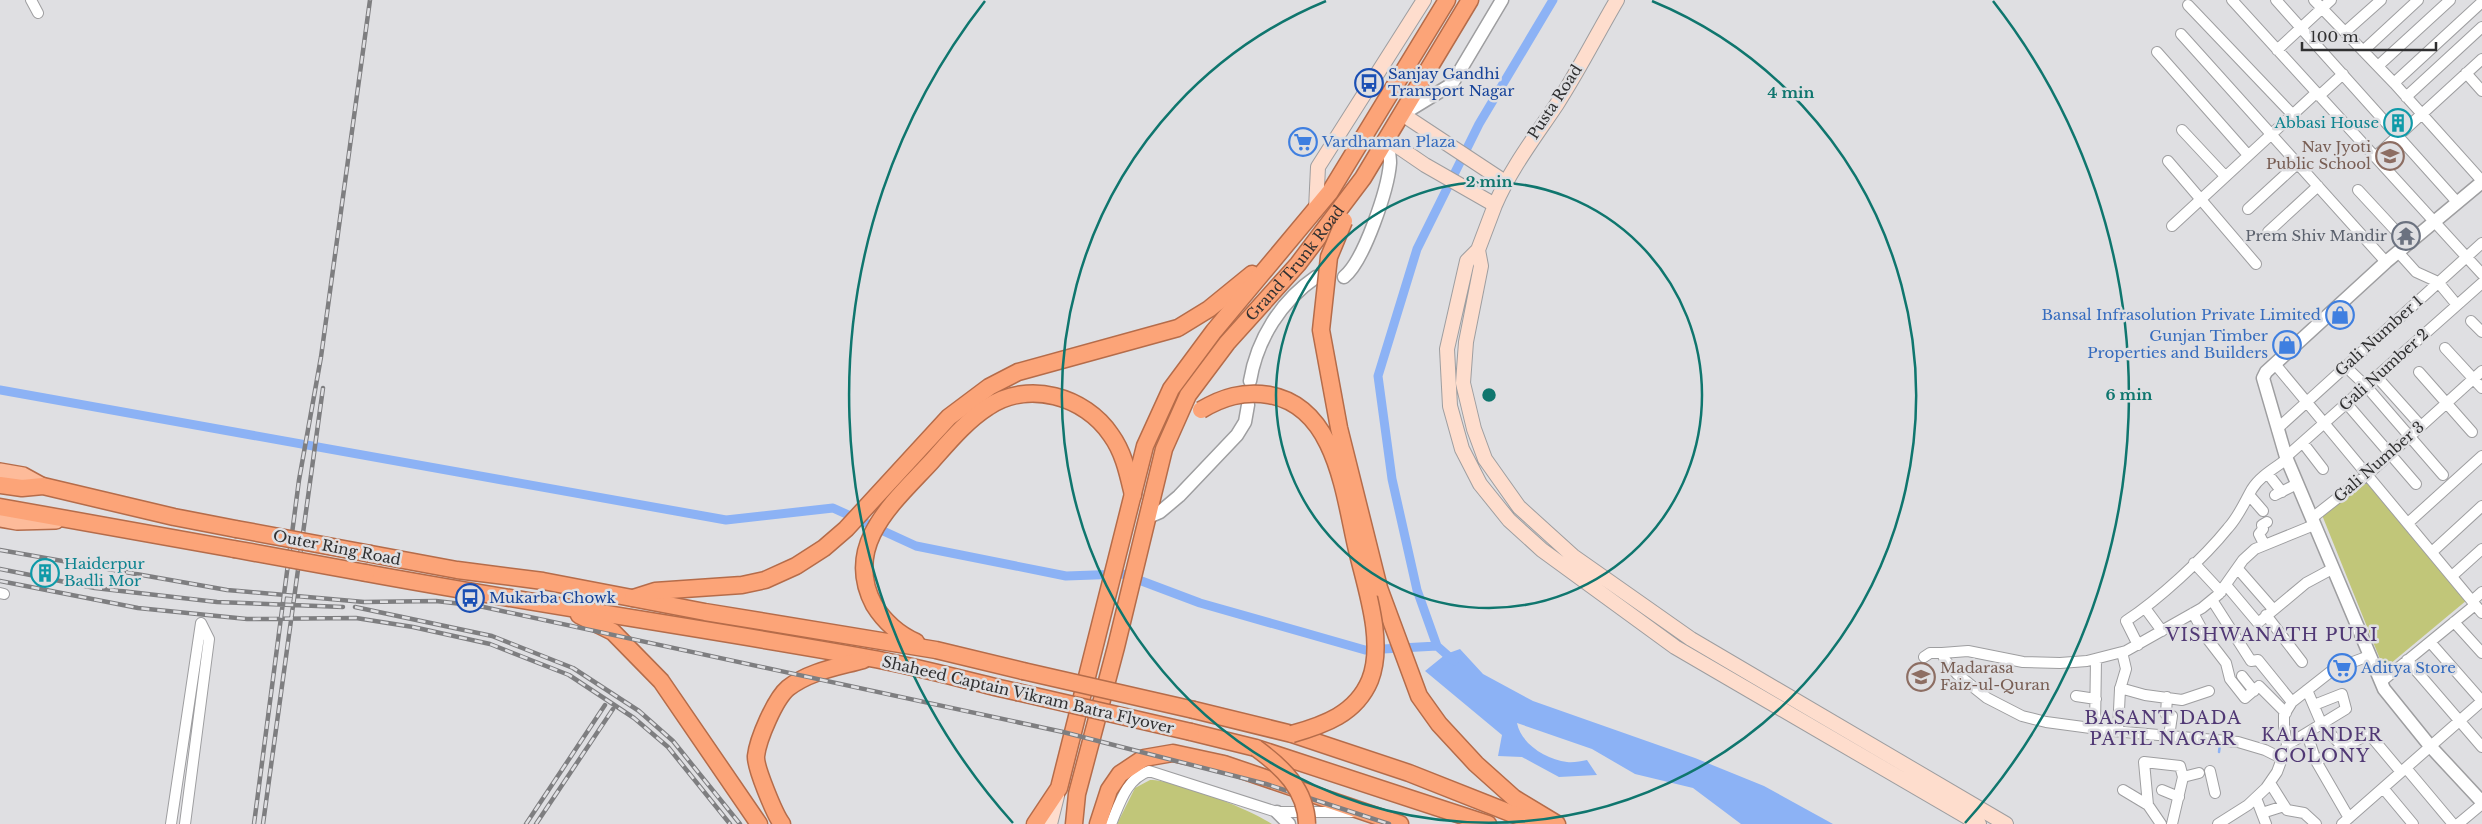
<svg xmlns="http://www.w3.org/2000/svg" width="2482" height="824" font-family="'Libre Baskerville',serif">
<rect width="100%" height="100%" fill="#dfdfe2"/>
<path fill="#c1c679" d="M2369,481L2467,600L2384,669L2322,515Z
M1150,780C1177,780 1249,809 1272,824H1117L1135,788Z"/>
<path fill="#8cb2f5" d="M1460,649L1483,674L1533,701L1695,758L1764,786L1833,824H1741L1693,788L1635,774L1592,749L1517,723C1521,744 1546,759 1567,762C1573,763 1581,761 1587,760L1597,775L1559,777L1522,757L1498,756L1502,735L1425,671L1446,654Z"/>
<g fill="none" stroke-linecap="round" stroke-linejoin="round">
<path stroke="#8cb2f5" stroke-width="2.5" d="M2219,752L2220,744"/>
<path stroke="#8cb2f5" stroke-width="9" d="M0,390L726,520L833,508L916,546L1066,576L1123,574L1200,603L1365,650L1437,646L1454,661
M1437,646L1417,590L1392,479L1378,376L1417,249L1479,124L1553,0"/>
<defs>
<path id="minor" d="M31,0L38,13
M2232,0L2482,274
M2276,0L2457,202
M2314,0L2394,83L2482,181
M2188,5L2292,114
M2345,32L2381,0
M2181,34L2386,262
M2277,50L2331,0
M2363,51L2418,0
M2157,52L2248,155
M2378,66L2450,0
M2466,73L2482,91
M2394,83L2482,2
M2319,96L2343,74
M2406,97L2482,27
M2182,130L2225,176
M2375,157L2482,59
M2168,161L2256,264
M2358,190L2408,244
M2248,209L2297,164
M2172,226L2316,93
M2268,232L2318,186
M2398,252L2416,272L2438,282L2457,305
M2471,321L2482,332
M2445,348L2482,388
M2275,364L2482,613
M2345,366L2366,386L2443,475
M2419,372L2472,432
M2377,377L2421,426
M2347,404L2416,484
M2277,429L2482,243
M2303,443L2323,469
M2286,457L2482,283
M2268,474L2282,492
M2275,495L2297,484
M2250,496L2263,511
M2312,518L2367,475L2482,371
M2408,523L2482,456
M2264,544L2259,534L2263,529L2262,525L2267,522
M2432,552L2482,506
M2194,563L2221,592
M2238,569L2273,609
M2452,576L2482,549
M2226,585L2258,623L2306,583L2332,569
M0,593L4,594
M2212,600L2251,661L2258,660L2292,702
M2472,601L2482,592
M2145,608L2162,631
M2193,613L2206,637L2226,663L2230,679L2245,698L2259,686L2286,713
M2266,615L2302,662
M2454,622L2482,653
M2430,642L2482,701
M2138,645L2126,621C2158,600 2204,558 2228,528C2239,516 2244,503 2252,489C2260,476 2275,468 2287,459
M1942,653L1968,651L2023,662L2060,663L2087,661L2126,651L2202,608L2219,594L2243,560L2255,549L2314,525
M1924,657L1930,653H1942L1945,660L1957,674L1987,698L2022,716L2046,722L2113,731L2238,742L2265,750L2281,758
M2407,660L2482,747
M2242,676L2254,691
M2381,682L2475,605
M2120,688L2145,695L2182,700L2209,691
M2307,690L2322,725L2343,747
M2076,696L2096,699
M2167,697L2166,714L2172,716L2169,736
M2095,728L2096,659
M2118,731L2120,689L2126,669L2122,652
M2307,734L2316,761L2349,818
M2287,745L2284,726V715L2292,702L2334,669L2369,656
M2316,761L2369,734L2401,772
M2406,768L2453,824
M2210,771L2215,793
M2270,783L2287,810L2304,813L2316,824
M2383,788L2413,824
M2123,790L2148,805L2161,824
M2162,790L2179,797
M2256,798L2266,824
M2148,805L2144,762L2180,766L2183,777
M2262,813L2284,806
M171,824L201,623
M185,824L209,639L201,623
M1111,824C1120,803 1126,779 1149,771L1277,812H1352
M2172,824L2183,777L2199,773
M2218,824L2248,805L2266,788L2277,772L2287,745L2346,709L2342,694L2314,705
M2342,824L2482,701
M2458,824L2482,804"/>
<path id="tertiary" d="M1403,114L1452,84L1502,0
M2482,182L2386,262L2266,372L2263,378L2286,457L2384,689L2430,746L2482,802
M1344,277C1364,261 1388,189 1390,163C1390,155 1388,147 1387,139
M1250,381C1257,339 1281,301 1316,277
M1146,518L1160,512L1179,496L1237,435L1245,422L1248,405
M1277,812L1289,824"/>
<path id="secondary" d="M1402,114L1505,182
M1387,139L1425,165L1495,205L1478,250L1467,261L1447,349L1450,406L1462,449L1480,484L1509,520L1542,550L1675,647L1979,824
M1495,205C1511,168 1535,137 1557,104C1579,70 1597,34 1617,0
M1316,209L1318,167L1424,0
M1478,250L1481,266L1466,342L1463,383L1474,429L1485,459L1519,507L1573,556L1691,639L2006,824
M1050,824L1057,796"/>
<path id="primary" d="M0,471L23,475L43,486
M0,519L17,522L56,521"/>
<g id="trunk">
<path d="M0,485L22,488L43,486L174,517L236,529"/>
<path d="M0,507L234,549"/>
<path d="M371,554L457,570L543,581L705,612L936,650L1023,671"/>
<path d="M366,573C534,604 702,628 869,658C919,667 968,681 1017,692"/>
<path d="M1379,588L1419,696L1439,724L1476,764L1514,798L1557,824"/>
<path d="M633,598L655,591L742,585L765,580L796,566L824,548L846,529L949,417L989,387L1018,372L1178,328L1209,309L1252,274"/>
<path d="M579,615L613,632L661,681L759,824"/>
<path d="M916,642C898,634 884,621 874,605C842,545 894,502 931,462C948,443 966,421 988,407C1028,380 1085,396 1111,435C1124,453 1128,474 1133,495"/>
<path d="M1194,710L1292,734L1409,773L1538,824"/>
<path d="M1191,732L1256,748L1488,824"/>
<path d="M782,824C775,815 755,767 756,756C758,739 775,699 788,688C810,671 838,667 863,660"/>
<path d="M1035,824L1059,788L1145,446L1171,389L1214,331L1330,192L1447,0"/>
<path id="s1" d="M1074,824L1077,794L1116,647L1164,449L1188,395L1227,343L1298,264L1363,178L1470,0"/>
<path d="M1098,824L1109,790L1120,774L1144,758L1173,753L1224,764L1400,824"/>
</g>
</defs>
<use href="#minor" stroke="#9e9ea0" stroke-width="12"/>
<use href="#tertiary" stroke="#9e9ea0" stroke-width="15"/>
<use href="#secondary" stroke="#9e9ea0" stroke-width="16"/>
<use href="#primary" stroke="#b56c4a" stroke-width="18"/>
<use href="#trunk" stroke="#b56c4a" stroke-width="19"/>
<use href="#minor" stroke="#fff" stroke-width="10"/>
<use href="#tertiary" stroke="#fff" stroke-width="12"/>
<use href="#secondary" stroke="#feddcd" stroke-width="14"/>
<use href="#primary" stroke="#fdbb9a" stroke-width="15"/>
<use href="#trunk" stroke="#fca478" stroke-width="16"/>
<defs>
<path id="rail" d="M0,550L227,590L364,602L436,601L479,606L1063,732L1266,784L1389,824
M0,569L95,588L217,602L343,607
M0,581L138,608L247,619L356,618L413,627L490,644L569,675L634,718L668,747L730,824
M355,607L492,636L573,668L639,711L673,741L740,824
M254,824L299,480L321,357L370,0
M263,824L323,388
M526,824L605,705
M536,824L613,709"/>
</defs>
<use href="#rail" stroke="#7e7e80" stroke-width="4.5"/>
<use href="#rail" stroke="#dfdfe2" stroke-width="2.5" stroke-dasharray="8" stroke-linecap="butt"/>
<defs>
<path id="trunk-bridge" d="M1344,221L1329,257L1321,330L1339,428L1379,588
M1201,410C1223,397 1243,391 1269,395C1337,407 1344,496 1357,550C1366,588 1385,642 1370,680C1356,714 1324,725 1292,734
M236,529L371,554
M234,549L366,573
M1023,671L1194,710
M1017,692L1191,732
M1256,748C1282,767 1306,789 1307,824"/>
</defs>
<use href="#trunk-bridge" stroke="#b56c4a" stroke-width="19" stroke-linecap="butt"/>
<use href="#trunk-bridge" stroke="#fca478" stroke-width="16"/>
</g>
<g fill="none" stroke="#0f766e" stroke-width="2.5">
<circle cx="1489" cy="395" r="213"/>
<path d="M1652 1A427 427 0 1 1 1326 1"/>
<path d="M1013 823A640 640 0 0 1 985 1M1993 1A640 640 0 0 1 1965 823"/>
</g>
<defs>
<symbol id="bus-ring" viewBox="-11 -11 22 22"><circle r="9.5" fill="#dfdfe2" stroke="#1a4fb4" stroke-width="1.5"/><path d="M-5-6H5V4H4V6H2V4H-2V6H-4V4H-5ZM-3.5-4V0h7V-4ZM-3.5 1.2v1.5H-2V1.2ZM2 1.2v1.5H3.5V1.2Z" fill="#1a4fb4"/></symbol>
<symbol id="building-ring" viewBox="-11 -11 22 22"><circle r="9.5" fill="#dfdfe2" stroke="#0f9aa8" stroke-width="1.5"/><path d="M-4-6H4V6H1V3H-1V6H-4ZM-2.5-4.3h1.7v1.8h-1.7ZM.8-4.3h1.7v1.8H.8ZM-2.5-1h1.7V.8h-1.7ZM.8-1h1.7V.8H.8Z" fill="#0f9aa8"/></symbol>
<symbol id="supermarket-ring" viewBox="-11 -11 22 22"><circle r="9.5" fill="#dfdfe2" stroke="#3f7fe0" stroke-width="1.5"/><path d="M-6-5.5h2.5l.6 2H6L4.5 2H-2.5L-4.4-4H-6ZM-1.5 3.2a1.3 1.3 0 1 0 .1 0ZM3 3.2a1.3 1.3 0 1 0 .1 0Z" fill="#3f7fe0"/></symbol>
<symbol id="school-ring" viewBox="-11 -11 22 22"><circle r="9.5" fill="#dfdfe2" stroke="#8d6e63" stroke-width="1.5"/><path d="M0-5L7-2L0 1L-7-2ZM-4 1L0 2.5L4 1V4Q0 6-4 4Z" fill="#8d6e63"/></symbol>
<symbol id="temple-ring" viewBox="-11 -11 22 22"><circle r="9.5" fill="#dfdfe2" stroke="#6b7280" stroke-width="1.5"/><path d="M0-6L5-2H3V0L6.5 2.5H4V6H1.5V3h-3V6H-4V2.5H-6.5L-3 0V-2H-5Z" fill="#6b7280"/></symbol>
<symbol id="shop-ring" viewBox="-11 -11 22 22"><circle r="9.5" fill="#dfdfe2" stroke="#3f7fe0" stroke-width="1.5"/><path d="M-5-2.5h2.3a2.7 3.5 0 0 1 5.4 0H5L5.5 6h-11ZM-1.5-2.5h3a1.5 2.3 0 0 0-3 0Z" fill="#3f7fe0"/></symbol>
</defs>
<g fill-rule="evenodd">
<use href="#bus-ring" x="1353" y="67" width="32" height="32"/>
<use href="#building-ring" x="2382" y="107" width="32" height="32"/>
<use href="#supermarket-ring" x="1287" y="126" width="32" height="32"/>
<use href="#school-ring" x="2374" y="140" width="32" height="32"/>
<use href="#temple-ring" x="2390" y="220" width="32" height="32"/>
<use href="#shop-ring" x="2324" y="299" width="32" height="32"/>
<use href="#shop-ring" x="2271" y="329" width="32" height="32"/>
<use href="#building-ring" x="29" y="557" width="32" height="32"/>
<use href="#bus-ring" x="454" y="582" width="32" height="32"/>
<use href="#supermarket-ring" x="2326" y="652" width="32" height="32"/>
<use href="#school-ring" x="1905" y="661" width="32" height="32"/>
</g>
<g text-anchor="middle" stroke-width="5" stroke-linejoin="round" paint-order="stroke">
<g font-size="15" fill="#164399" stroke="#dfdfe2" text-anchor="start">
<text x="1388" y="79">Sanjay Gandhi<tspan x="1388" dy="17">Transport Nagar</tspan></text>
<text x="489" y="603">Mukarba Chowk</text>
</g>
<g font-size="15" fill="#303031" stroke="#dfdfe2">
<text transform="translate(1555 102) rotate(-57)" y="5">Pusta Road</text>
<text dy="5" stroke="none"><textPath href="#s1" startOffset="615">Grand Trunk Road</textPath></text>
<text transform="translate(2379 336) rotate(-42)" y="5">Gali Number 1</text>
<text transform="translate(2384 370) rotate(-42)" y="5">Gali Number 2</text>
<text transform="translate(2379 462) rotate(-41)" y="5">Gali Number 3</text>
<text transform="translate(337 548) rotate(11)" y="5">Outer Ring Road</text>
<text transform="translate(1028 695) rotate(13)" y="5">Shaheed Captain Vikram Batra Flyover</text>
</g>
<g font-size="15" fill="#0d838f" stroke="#dfdfe2" text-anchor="end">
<text x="2379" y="128">Abbasi House</text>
<text x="64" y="569" text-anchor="start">Haiderpur<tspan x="64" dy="17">Badli Mor</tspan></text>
</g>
<g font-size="15" fill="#366cbe" stroke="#dfdfe2" text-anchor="start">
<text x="1322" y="147">Vardhaman Plaza</text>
<text x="2321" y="320" text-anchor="end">Bansal Infrasolution Private Limited</text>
<text x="2268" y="341" text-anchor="end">Gunjan Timber<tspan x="2268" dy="17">Properties and Builders</tspan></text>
<text x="2361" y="673">Aditya Store</text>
</g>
<g font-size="15" fill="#785e54" stroke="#dfdfe2" text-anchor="end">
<text x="2371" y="152">Nav Jyoti<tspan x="2371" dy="17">Public School</tspan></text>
<text x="1940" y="673" text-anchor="start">Madarasa<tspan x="1940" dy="17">Faiz-ul-Quran</tspan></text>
</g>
<g font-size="15" fill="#5b616d" stroke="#dfdfe2" text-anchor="end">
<text x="2387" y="241">Prem Shiv Mandir</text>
</g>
<g font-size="18" letter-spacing="1" fill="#503874" stroke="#dfdfe2">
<text x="2272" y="641">VISHWANATH PURI</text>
<text x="2163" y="724">BASANT DADA<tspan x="2163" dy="21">PATIL NAGAR</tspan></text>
<text x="2322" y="741">KALANDER<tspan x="2322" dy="21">COLONY</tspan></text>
</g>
</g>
<circle cx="1489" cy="395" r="8" fill="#0f766e" stroke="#dfdfe2" stroke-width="2.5"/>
<g font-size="15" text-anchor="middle" font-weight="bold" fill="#0f766e" stroke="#dfdfe2" stroke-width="5" stroke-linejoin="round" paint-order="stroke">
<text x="1791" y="98">4 min</text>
<text x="1489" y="187">2 min</text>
<text x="2129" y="400">6 min</text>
</g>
<path d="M2302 42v8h134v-8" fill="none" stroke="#303031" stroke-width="2.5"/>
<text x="2310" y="42" font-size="15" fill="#303031" stroke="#dfdfe2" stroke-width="4" paint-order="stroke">100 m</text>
</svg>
